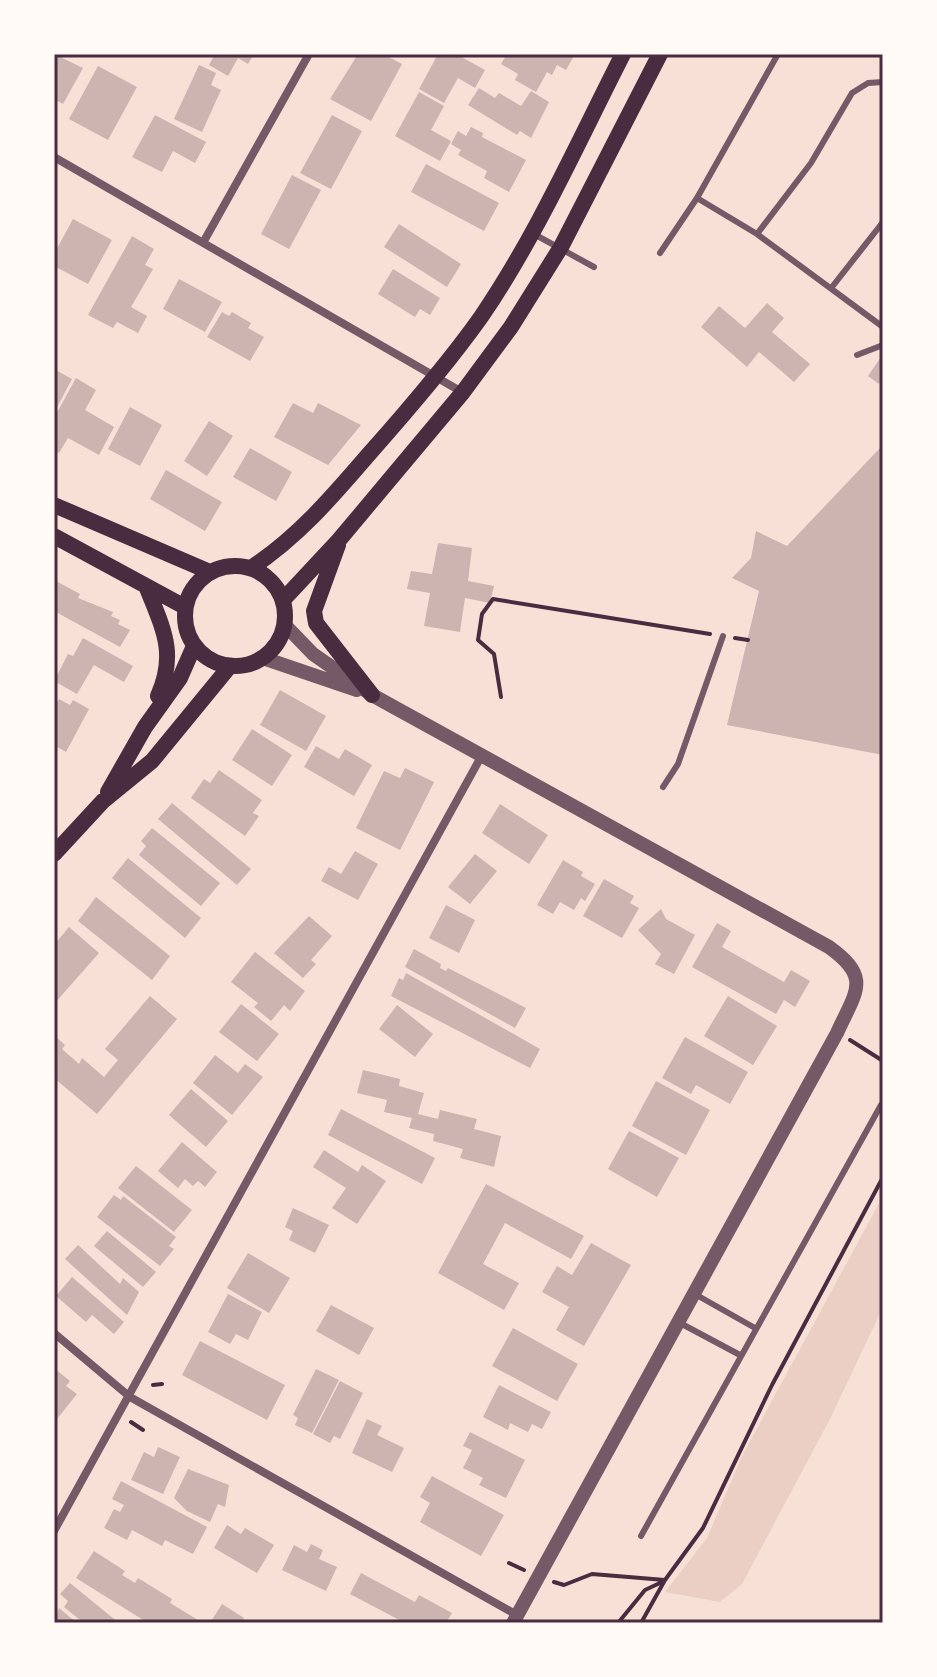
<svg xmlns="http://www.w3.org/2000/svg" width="937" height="1677" font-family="Arial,sans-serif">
<rect width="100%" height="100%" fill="#f7e1d7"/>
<path fill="#ebcfc5" d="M883,1196V1307L830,1419L742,1584L720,1602L665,1592L707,1538L742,1456Z"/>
<path fill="#ccb4b1" d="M54,54L83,68L63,104L54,99Z
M215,54H254L248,64L238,58L228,76L209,65Z
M358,54H383L402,64L371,121L330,99Z
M438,54H456L485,70L475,88L458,78L444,103L419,89Z
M507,54H575L566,70L557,65L552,75L547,72L536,92L515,80L518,74L501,64Z
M199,65L216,73L211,85L221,90L202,132L174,119Z
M98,66L137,87L108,140L69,119Z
M479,88L495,98L499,93L521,106L531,91L549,102L531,138L520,131L517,135L468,105Z
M419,92L444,106L431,130L451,141L440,161L395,136Z
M155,115L206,142L195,163L173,151L162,172L132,157Z
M332,115L362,131L331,189L300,173Z
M471,127L483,133L482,137L526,160L509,192L484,178L487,171L458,155L461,150L451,144L458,131L466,136Z
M426,164L499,203L484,231L411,192Z
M292,175L321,190L289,249L261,234Z
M73,219L112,240L88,284L54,266V254Z
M399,224L461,264L447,287L384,247Z
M132,236L154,249L145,265L153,269L131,307L147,316L138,333L117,322L113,328L88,315Z
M393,269L440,298L430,315L420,309L415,317L378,294Z
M179,279L222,302L205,332L163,309Z
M767,303L784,318L772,332L810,364L794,382L759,352L747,367L701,327L719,306L745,328Z
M222,312L229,316L232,312L251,323L248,328L264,337L250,361L207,337Z
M883,354V378L879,384L868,376Z
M54,369L72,379L54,413Z
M76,378L96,390L85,410L114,427L99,455L68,438L59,453L54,451V418Z
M293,403L313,413L318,403L361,425L328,465L274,437Z
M130,407L162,425L140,466L108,449Z
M209,421L233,436L207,476L184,461Z
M250,448L292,472L276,501L233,477Z
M880,448L883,452V755L727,725L759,591L732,578L751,558L756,531L787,546Z
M166,470L222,502L205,531L150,499Z
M438,543L472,548L468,581L494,586L490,603L465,598L460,632L424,626L430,593L407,589L411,571L432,574Z
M56,581L80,594L78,598L113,612L111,616L120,620L118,624L130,630L120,647L54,611Z
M83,638L133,666L124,682L94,665L77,694L54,681L68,654L73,656Z
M280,690L326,716L306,751L260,725Z
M59,699L70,705L73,700L89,709L66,752L54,745V709Z
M252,729L292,755L272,786L232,760Z
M316,746L339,759L345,749L372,765L354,796L304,767Z
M405,768L434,782L400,850L356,828L384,771L400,778Z
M219,770L262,800L253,813L259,816L245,836L191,798L204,779L210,783Z
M172,803L251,869L237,885L158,819Z
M500,804L548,835L529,864L482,833Z
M152,828L220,883L201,906L139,855L146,846L141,841Z
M355,851L378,864L358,900L321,881L329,867L341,874Z
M475,854L497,871L470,904L448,887Z
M128,858L201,918L185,938L112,878Z
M563,860L583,872L581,876L595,884L585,901L581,898L574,910L560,902L553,914L537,905Z
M604,879L634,896L630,903L639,908L622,938L583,916Z
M96,897L170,956L152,980L78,921Z
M446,905L475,920L459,953L429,938Z
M661,909L666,919L695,935L674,974L655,964L661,954L638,930Z
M309,916L332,936L311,960L316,964L303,978L274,953Z
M717,923L731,931L722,947L784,982L791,970L810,981L795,1007L784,1000L776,1014L692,967Z
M69,927L99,953L54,1004V945Z
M414,949L441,964L440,968L446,971L448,968L526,1008L515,1028L405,967Z
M255,952L305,991L290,1011L284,1005L271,1021L254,1007L258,1003L231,982Z
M406,973L540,1049L530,1068L391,996L399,978L403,980Z
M150,996L177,1019L97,1114L54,1078V1035L65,1045L62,1049L79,1064L82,1058L104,1077L118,1060L105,1049Z
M728,996L777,1026L753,1065L704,1036Z
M241,1004L279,1034L257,1061L219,1032Z
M397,1005L433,1034L415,1057L379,1029Z
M685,1037L748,1072L730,1104L696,1085L691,1094L662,1078Z
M215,1055L238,1073L245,1064L263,1077L232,1115L193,1083Z
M363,1070L400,1079L399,1086L424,1093L418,1114L438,1119L440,1110L477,1119L474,1129L501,1136L494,1167L460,1158L463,1149L433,1141L434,1134L409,1128L412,1118L384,1112L387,1100L357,1093Z
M656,1081L710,1110L686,1155L632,1126Z
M191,1089L228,1121L206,1147L169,1115Z
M341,1109L435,1158L422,1184L328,1135Z
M629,1131L679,1158L657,1197L608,1169Z
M182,1142L217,1172L205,1187L198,1181L193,1186L185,1179L178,1188L158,1171Z
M324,1150L358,1172L362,1165L386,1181L357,1224L332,1208L346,1188L313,1167Z
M136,1166L192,1210L174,1232L118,1188Z
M486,1184L584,1236L571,1259L505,1223L483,1264L519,1283L504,1310L438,1273Z
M114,1195L121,1200L123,1196L176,1237L169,1246L174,1249L160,1266L97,1217Z
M293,1208L329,1225L315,1253L289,1240L293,1231L285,1227Z
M107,1231L156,1272L143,1287L94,1246Z
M591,1243L631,1265L584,1346L556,1330L569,1307L542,1292L557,1266L572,1275Z
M78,1245L120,1284L123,1278L139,1292L127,1315L65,1259Z
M248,1253L290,1278L269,1313L227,1288Z
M72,1277L124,1322L114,1334L92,1315L86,1322L56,1296Z
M228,1294L262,1312L248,1340L236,1334L230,1344L208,1332Z
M331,1305L374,1328L359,1355L316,1331Z
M513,1328L578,1364L557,1401L492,1366Z
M200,1341L285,1385L267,1420L182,1375Z
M54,1368L70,1381L66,1386L77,1394L57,1419Z
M316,1369L339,1380L312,1433L295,1425L298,1418L293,1415Z
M340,1381L363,1393L340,1439L334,1436L330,1443L313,1434Z
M499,1385L551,1412L542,1429L532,1424L528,1432L510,1423L508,1430L483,1417Z
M367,1419L382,1426L377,1435L404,1448L392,1472L352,1453Z
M470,1432L525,1460L506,1498L479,1485L483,1478L463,1468L472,1450L463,1446Z
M158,1447L180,1457L163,1494L131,1480L144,1452L154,1457Z
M188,1469L229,1485L225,1507L218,1504L210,1522L187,1511L174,1498Z
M432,1476L504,1515L481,1556L420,1522L430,1503L420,1497Z
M121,1481L207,1527L193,1554L165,1540L162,1546L132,1530L127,1540L104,1528L114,1509L120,1512L124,1505L112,1499Z
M227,1525L241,1534L245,1528L274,1545L257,1573L214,1548Z
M311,1544L323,1550L319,1559L337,1567L326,1591L282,1570L294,1545L307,1552Z
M94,1551L125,1571L122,1575L135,1583L138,1578L172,1599L170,1603L198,1620L196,1623H148L76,1578Z
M361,1573L415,1602L419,1595L452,1613L446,1623H405L350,1594Z
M70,1583L119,1623H84L64,1607L68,1601L60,1594Z
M222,1604L244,1618L241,1623H210Z
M59,1608L77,1623H54Z"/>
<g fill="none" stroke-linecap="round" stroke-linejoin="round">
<path stroke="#4a2c40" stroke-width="4" d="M735,638L748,640
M501,697L494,654L478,640L482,614L493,599L710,634
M850,1040L883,1061
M153,1385L162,1384
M131,1422L143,1430
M509,1563L524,1570
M554,1582L564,1585L592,1574L665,1580
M618,1623L645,1590L662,1582
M641,1623L665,1580L703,1528L772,1385L883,1177"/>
<path stroke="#755966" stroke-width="6" d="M697,198L757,234L883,327
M532,233L594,267
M757,234L811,163L852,93L868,83L883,82
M660,253L697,198L778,54
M832,287L883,222
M857,355L883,345
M663,787L678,764L723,636
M693,1293L755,1328
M680,1323L740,1355
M641,1536L881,1105"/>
<path stroke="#755966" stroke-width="8" d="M54,157L462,392
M204,241L309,54
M54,1333L130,1397L517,1615
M54,1531L482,755"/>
<path stroke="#755966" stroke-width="14" d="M285,625L313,654L372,695L829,947C872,978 856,991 837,1033L513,1623
M263,658L357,690"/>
<path stroke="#4a2c40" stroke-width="16" d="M54,505L210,572
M54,536L185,607
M338,545L314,611L316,623L372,695
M185 616a50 50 0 1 1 100 0a50 50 0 1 1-100 0Z
M251,568C298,537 332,497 369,454C408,410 447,365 481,317C537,235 578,142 623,54
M147,588C163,629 177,653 158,696
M283,600L339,540L463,392L511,327L561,247L660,54
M108,792L145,727L180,678L194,646
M54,854L103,801L152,761L230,666"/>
</g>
<rect width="937" height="1677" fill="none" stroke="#fffaf5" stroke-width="112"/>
<rect x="56" y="56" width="825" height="1565" fill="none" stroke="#4a2c40" stroke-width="3"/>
</svg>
